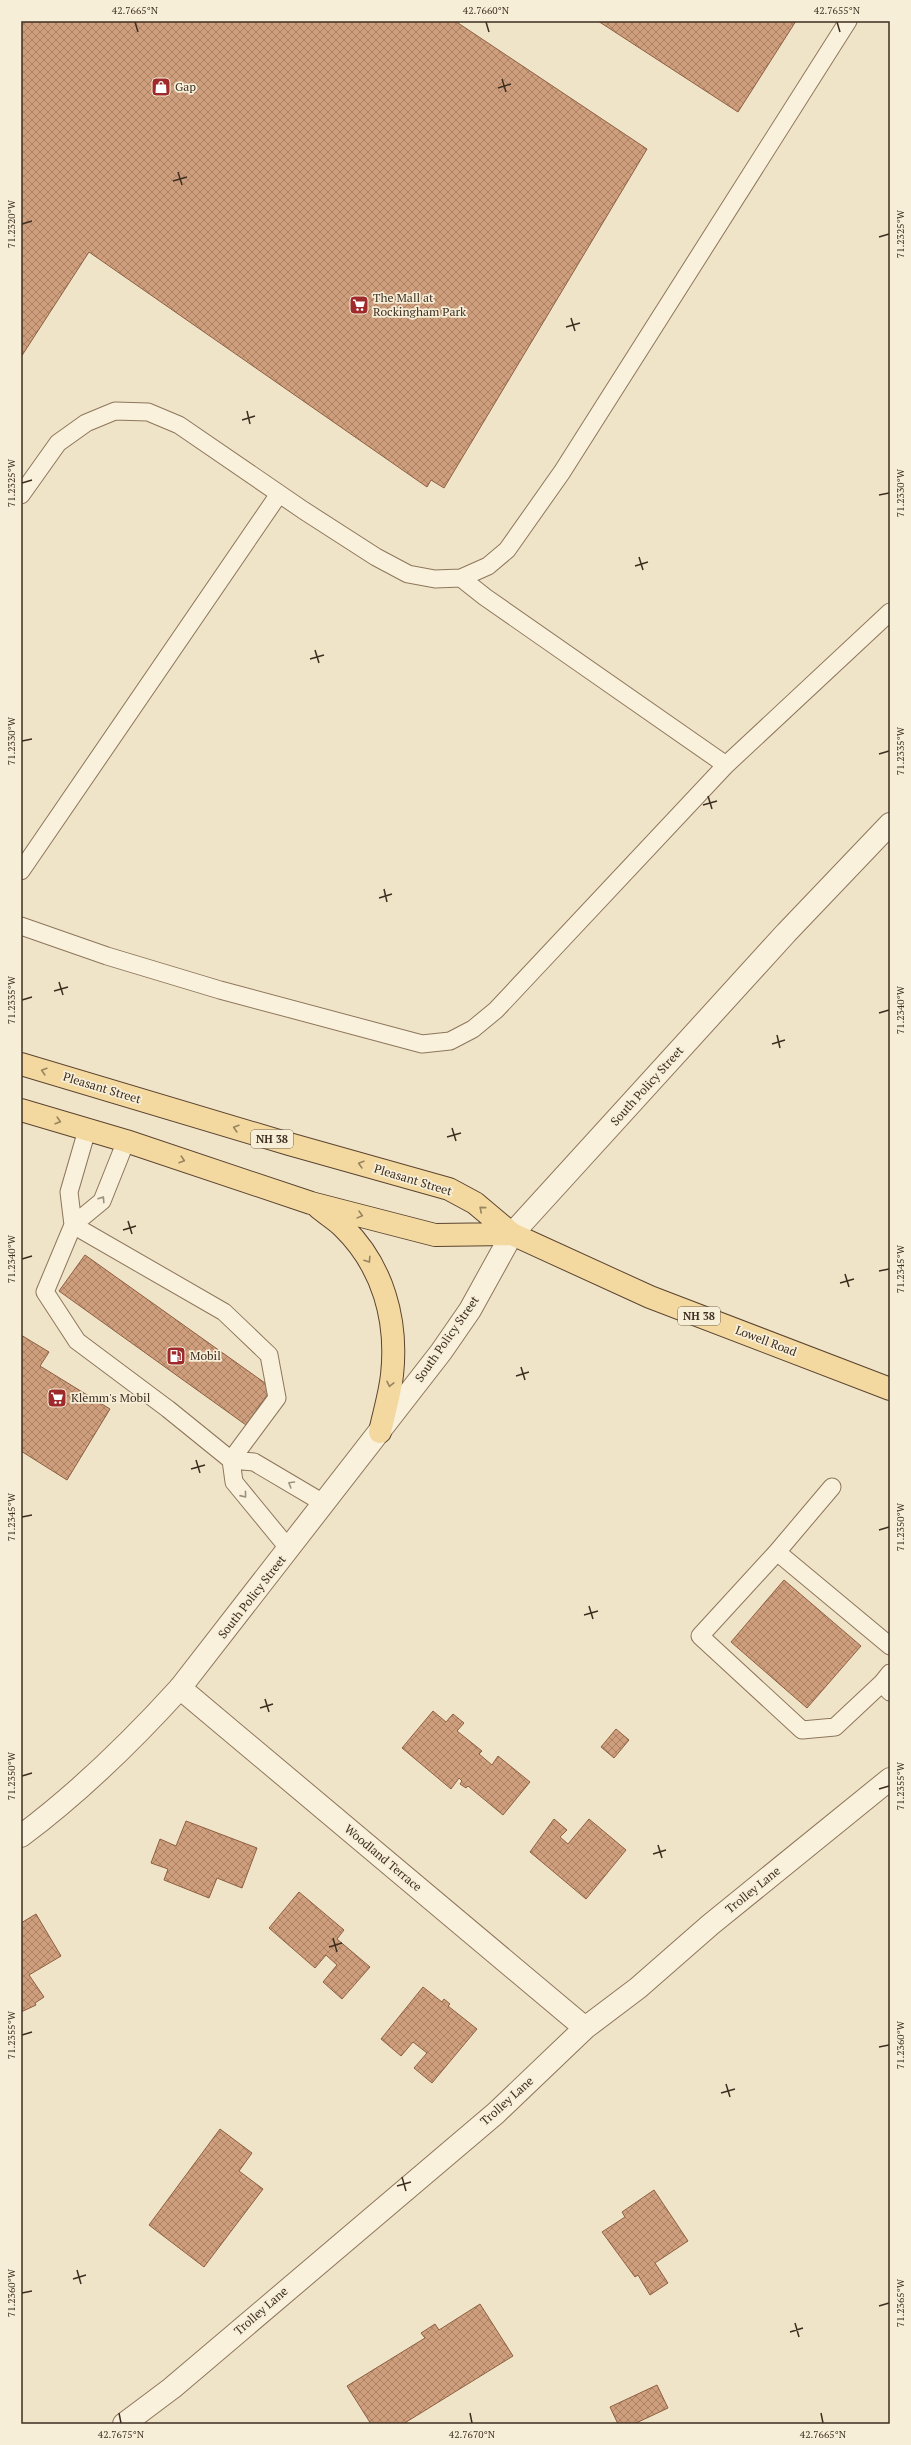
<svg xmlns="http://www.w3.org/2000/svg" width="911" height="2445" font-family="'PT Serif',serif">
<defs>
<pattern id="building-cross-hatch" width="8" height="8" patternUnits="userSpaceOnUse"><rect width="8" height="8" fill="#cf9f7d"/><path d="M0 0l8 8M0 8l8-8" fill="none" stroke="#a98266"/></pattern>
</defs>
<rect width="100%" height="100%" fill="#f0e4c8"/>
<path fill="url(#building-cross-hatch)" stroke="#8d5f41" d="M21,21H455L647,149L444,488L431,480L427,487L89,252L21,357Z
M598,21H796L738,112Z
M85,1255L272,1388L246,1425L59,1291Z
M21,1335L49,1352L40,1366L110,1409L67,1480L21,1451Z
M784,1580L861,1646L807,1708L731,1642Z
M433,1711L446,1722L453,1714L464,1723L457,1731L482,1751L479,1754L492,1765L498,1756L530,1782L503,1815L468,1786L466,1788L460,1784L462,1781L459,1778L451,1789L402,1748Z
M616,1729L629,1740L614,1758L601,1747Z
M554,1819L567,1830L560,1837L568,1844L589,1819L626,1850L586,1899L530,1852Z
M186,1821L257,1848L242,1888L217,1878L209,1898L164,1880L168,1869L151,1863L160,1839L176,1846Z
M299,1892L344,1930L337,1939L370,1967L342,1999L323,1982L337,1965L326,1955L315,1968L269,1928Z
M36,1914L61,1956L29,1975L44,1997L35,2003L36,2005L21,2012V1923Z
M423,1987L442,2002L444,1999L450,2004L448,2006L477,2029L432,2083L414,2068L427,2053L413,2042L401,2056L381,2039Z
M220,2129L252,2153L239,2171L263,2189L204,2267L149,2225Z
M654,2190L688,2241L655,2263L668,2283L650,2295L638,2275L635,2277L602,2232L625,2217L622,2212Z
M480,2304L513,2356L403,2424H371L347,2386L425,2338L421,2333L435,2324L439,2330Z
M657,2385L668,2408L634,2424H618L610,2407Z"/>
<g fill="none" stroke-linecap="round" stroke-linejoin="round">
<defs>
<path id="service" d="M21,495L58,443L86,423L115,411L148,412L179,425L303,510L376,557L408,574L435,579L461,578L488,566L507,550L562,472L848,21
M461,578L485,597L726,765
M21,871L279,494
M21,926L107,956L220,990L422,1044L450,1041L473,1029L496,1010L726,765L890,612
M126,1141L102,1201L73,1225L45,1292L77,1341L168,1409L231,1460L254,1462L325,1504
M73,1225L224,1312L269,1355L277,1398L231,1460L234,1482L289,1549
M73,1225L69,1192L87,1130
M832,1487L777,1552L700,1636L802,1730L835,1727L882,1683
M777,1552L890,1646
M890,1673L882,1683L890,1692"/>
<path id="minor" d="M180,1688L585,2028
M124,2424L172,2388L496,2113L585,2028L638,1988L710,1925L890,1779"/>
<path id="tertiary" d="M21,1836C80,1792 131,1742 180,1688L441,1352L470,1310L512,1234L786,933L890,824"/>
<path id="primary" d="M21,1064L289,1144L449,1189L475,1203L512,1234L650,1297L890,1389
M21,1110L126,1141L311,1203L435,1235L512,1234
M319,1208C326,1214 336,1220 343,1227C383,1266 398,1320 392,1375C390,1394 384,1413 380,1432"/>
</defs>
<use href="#service" stroke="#8d765c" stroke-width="19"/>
<use href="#minor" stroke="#8d765c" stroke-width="24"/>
<use href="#tertiary" stroke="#8d765c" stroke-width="24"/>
<use href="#primary" stroke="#5b4430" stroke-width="24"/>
<use href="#service" stroke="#faf1dc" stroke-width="17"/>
<use href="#minor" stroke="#faf1dc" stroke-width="22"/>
<use href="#tertiary" stroke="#faf1dc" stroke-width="22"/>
<use href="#primary" stroke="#f3d9a0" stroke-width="22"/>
</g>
<defs><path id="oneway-chevron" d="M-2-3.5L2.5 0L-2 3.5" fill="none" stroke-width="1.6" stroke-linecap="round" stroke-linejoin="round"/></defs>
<g stroke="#988460">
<use href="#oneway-chevron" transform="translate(44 1071) rotate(-163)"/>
<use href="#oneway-chevron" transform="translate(58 1121) rotate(17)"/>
<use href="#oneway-chevron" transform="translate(236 1128) rotate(-163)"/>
<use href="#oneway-chevron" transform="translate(182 1160) rotate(18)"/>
<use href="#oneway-chevron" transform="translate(361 1164) rotate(-164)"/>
<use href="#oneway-chevron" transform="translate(482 1209) rotate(-140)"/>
<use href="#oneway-chevron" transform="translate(360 1215) rotate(15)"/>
<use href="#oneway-chevron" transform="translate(368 1260) rotate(57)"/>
<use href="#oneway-chevron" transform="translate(390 1384) rotate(102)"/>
</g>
<g stroke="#9c907e">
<use href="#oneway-chevron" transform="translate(102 1199) rotate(-57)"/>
<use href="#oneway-chevron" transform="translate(291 1484) rotate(-149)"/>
<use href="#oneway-chevron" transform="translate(244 1495) rotate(51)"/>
</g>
<path fill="none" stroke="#3d2e20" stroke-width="1.5" d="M135,22L138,32M486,22L489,32M837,22L840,32M502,79L506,92M498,88L511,84M178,172L182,185M173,181L187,177M22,224L32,221M879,237L889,234M571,318L575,331M566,327L580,323M247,411L250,424M242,420L255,416M22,483L32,480M879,495L889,493M639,557L643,570M635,566L648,562M315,650L319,663M310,659L324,655M22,741L32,739M879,754L889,751M708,796L712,809M703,805L717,801M384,889L387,902M379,898L392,894M59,982L63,995M54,991L68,987M22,1000L32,997M879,1013L889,1010M777,1035L780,1048M772,1044L785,1040M452,1128L456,1141M447,1137L461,1133M128,1221L132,1234M123,1230L136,1226M22,1259L32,1256M879,1271L889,1269M845,1274L849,1287M840,1283L854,1279M521,1367L525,1380M516,1376L529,1372M196,1460L200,1473M191,1469L205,1465M22,1517L32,1515M879,1530L889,1527M589,1606L593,1619M584,1615L598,1611M265,1699L269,1712M260,1708L273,1704M22,1776L32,1773M879,1789L889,1786M658,1845L662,1858M653,1854L666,1850M333,1938L337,1952M329,1947L342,1943M22,2035L32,2032M879,2047L889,2045M726,2084L730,2097M721,2093L735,2089M402,2177L406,2191M397,2186L411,2182M77,2270L81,2284M73,2279L86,2275M22,2293L32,2291M879,2306L889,2303M795,2323L799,2337M790,2332L803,2328M119,2413L121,2423M470,2413L472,2423M821,2413L823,2423"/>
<defs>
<symbol id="shop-square" viewBox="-11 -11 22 22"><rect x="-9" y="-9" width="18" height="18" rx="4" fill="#9e2a2b" stroke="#f7eed8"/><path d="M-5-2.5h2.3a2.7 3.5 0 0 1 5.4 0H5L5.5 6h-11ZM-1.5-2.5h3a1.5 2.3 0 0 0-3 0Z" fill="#fff"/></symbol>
<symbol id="supermarket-square" viewBox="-11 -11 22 22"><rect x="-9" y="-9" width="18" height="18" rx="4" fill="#9e2a2b" stroke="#f7eed8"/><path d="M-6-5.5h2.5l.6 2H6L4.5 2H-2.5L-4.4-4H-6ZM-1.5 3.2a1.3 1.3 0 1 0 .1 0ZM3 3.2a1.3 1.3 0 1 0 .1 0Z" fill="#fff"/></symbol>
<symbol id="fuel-square" viewBox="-11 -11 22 22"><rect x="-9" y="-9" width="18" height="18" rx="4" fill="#9e2a2b" stroke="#f7eed8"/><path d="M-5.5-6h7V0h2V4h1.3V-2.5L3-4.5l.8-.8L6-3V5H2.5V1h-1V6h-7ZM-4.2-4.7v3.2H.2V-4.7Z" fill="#fff"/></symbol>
</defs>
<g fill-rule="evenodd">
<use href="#shop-square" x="150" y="76" width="22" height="22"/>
<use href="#supermarket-square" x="348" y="294" width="22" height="22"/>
<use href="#fuel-square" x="165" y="1345" width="22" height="22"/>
<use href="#supermarket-square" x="46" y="1387" width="22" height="22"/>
</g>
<g text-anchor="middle" stroke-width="3.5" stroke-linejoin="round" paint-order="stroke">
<g fill="#f7eed8" stroke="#756857" stroke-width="1">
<rect x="251" y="1130" width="42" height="18" rx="3"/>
<rect x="678" y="1307" width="42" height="18" rx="3"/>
</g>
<g font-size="11" font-weight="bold" fill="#3d2e20">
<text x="272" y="1143">NH 38</text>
<text x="699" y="1320">NH 38</text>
</g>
<g font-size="12" fill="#3d2e20" stroke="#f7eed8" text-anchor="start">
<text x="175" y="91">Gap</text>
<text x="373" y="302">The Mall at<tspan x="373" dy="14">Rockingham Park</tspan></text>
<text x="190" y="1360">Mobil</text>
<text x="71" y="1402">Klemm's Mobil</text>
</g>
<g font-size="12" fill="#3d2e20" stroke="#f7eed8">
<text transform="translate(647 1086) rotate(-48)" y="4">South Policy Street</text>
<text transform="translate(102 1088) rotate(17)" y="4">Pleasant Street</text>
<text transform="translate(413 1180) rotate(17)" y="4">Pleasant Street</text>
<text transform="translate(447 1339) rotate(-55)" y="4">South Policy Street</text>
<text transform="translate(766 1341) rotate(21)" y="4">Lowell Road</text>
<text transform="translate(252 1597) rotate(-52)" y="4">South Policy Street</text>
<text transform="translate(383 1858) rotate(40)" y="4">Woodland Terrace</text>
<text transform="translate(753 1890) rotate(-39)" y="4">Trolley Lane</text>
<text transform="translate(507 2101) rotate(-42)" y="4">Trolley Lane</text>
<text transform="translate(261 2311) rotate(-41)" y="4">Trolley Lane</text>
</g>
</g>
<rect width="911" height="2445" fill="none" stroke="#f7eed8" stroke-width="44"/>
<rect x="22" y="22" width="867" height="2401" fill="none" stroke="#3d2e20" stroke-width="1.5"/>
<g font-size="10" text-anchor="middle" fill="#3d2e20">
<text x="135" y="14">42.7665°N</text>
<text x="486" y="14">42.7660°N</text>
<text x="837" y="14">42.7655°N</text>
<text transform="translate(11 224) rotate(-90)" y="4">71.2320°W</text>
<text transform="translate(900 234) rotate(-90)" y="4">71.2325°W</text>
<text transform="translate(11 483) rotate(-90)" y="4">71.2325°W</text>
<text transform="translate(900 493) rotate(-90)" y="4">71.2330°W</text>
<text transform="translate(11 741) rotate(-90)" y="4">71.2330°W</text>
<text transform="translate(900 751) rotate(-90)" y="4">71.2335°W</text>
<text transform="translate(11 1000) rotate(-90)" y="4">71.2335°W</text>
<text transform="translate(900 1010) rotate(-90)" y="4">71.2340°W</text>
<text transform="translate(11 1259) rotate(-90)" y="4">71.2340°W</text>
<text transform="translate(900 1269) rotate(-90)" y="4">71.2345°W</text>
<text transform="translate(11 1517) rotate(-90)" y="4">71.2345°W</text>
<text transform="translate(900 1527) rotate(-90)" y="4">71.2350°W</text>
<text transform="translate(11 1776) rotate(-90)" y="4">71.2350°W</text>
<text transform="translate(900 1786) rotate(-90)" y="4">71.2355°W</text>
<text transform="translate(11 2035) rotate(-90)" y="4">71.2355°W</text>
<text transform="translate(900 2045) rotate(-90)" y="4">71.2360°W</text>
<text transform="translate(11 2293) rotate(-90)" y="4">71.2360°W</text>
<text transform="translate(900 2303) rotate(-90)" y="4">71.2365°W</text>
<text x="121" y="2438">42.7675°N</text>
<text x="472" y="2438">42.7670°N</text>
<text x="823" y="2438">42.7665°N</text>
</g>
</svg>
